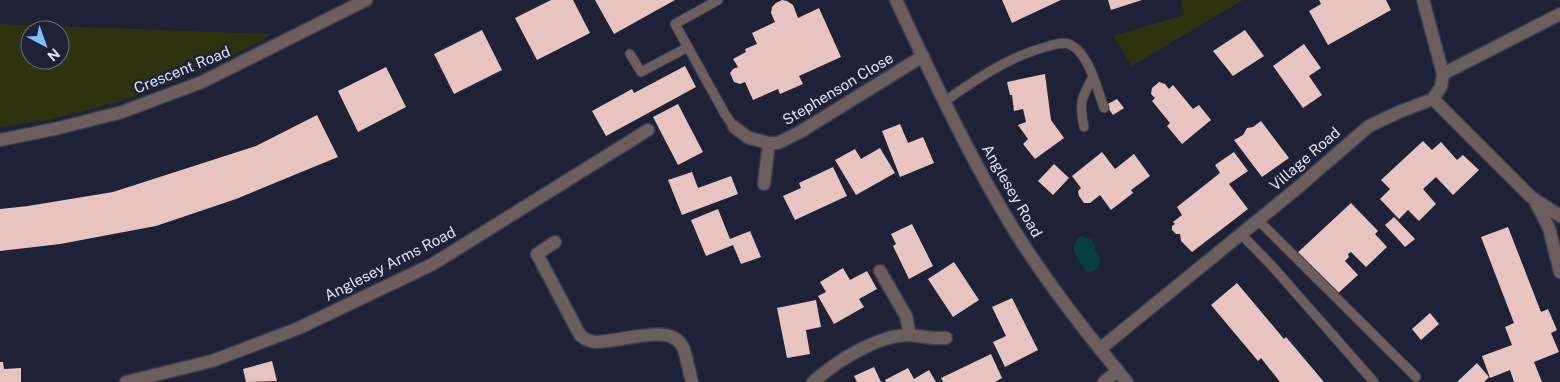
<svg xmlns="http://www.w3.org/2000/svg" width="1560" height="382" font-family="'Public Sans',sans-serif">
<rect width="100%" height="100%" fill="#1d2237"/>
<path fill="#2e330d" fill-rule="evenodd" d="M1181,0H1243L1132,66L1113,36L1184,15Z
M0,24L273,34C189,81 96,116 0,127ZM30,30H60V60H30Z"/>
<path fill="#083f3f" d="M1082,236L1092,240L1095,245V250L1100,260L1099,267L1091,272L1086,271C1078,260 1066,245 1082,236Z"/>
<path fill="#e7c4c0" d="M551,0H573L590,33L537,60L515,18Z
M595,0H675L614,34Z
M782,0L787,1L793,5L798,18L819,8L841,57L799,76L803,84L780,94L778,89L753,100L745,82L740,84L734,82L730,73L733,69L738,67L733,59L746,52L745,49L757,44L752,33L775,22L771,13L772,7L776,3Z
M1002,0H1061L1012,23Z
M1108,0H1142L1111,10Z
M1319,0H1386L1391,10L1328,45L1309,11L1321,4Z
M482,30L502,70L454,94L434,54Z
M1245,30L1264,56L1233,76L1213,51Z
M1304,44L1321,68L1309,76L1322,95L1303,108L1273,66Z
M685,66L696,87L606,136L592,111L632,89L634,93Z
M386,67L406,107L358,132L338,91Z
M1045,74L1051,120L1064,138L1035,159L1023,144L1028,139L1018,125L1026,122L1023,109L1014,111L1012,95H1010L1007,82Z
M1159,82L1165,84L1169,89L1173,85L1193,109L1199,105L1211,120L1182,144L1167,126L1170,123L1152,101L1155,98L1151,94L1152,88Z
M1117,99L1124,108L1113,115L1106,105Z
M678,104L703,152L678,165L653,117Z
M317,115L338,157L236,199L156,226L60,244L0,251V209L28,206L113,192L256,146Z
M1261,121L1289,158L1262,177L1234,140L1243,135L1247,128L1253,127Z
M900,124L908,143L923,137L934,163L900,177L882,131Z
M1423,141L1432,150L1441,142L1457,160L1463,155L1479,170L1453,195L1436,177L1423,189L1436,204L1419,221L1408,210L1399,219L1380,199L1390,189L1381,180Z
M880,148L895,173L856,195L835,160L855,149L861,159Z
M1102,152L1115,169L1134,154L1150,176L1131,190L1133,193L1111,210L1100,195L1090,203H1084L1079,196L1078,191L1081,188L1072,176Z
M1234,152L1248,171L1229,184L1248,209L1192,252L1181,241L1180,234H1176L1172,230V226L1175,224L1173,222L1182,215L1177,207L1220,173L1215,165Z
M1054,164L1069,178L1053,195L1038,181Z
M833,167L847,196L795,220L783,196L801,188L799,183Z
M692,172L698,188L731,176L738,194L682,215L668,180Z
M1351,203L1378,231L1375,234L1387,247L1366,267L1351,252L1348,254L1349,257L1345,261L1358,275L1336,295L1295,255Z
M718,209L730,239L750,231L761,257L741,264L733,245L706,256L691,220Z
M1394,217L1415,239L1405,247L1385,225Z
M912,224L933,266L909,279L893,246L896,244L891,234Z
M1508,227L1541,312L1548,309L1557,330L1551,333L1559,352L1534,362L1542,382H1514L1510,370L1490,378L1482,356L1512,345L1505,327L1514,323L1481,237Z
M954,262L979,300L953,317L928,279Z
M843,268L850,280L867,271L877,289L859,299L864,307L834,324L818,296L826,292L820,282Z
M1237,283L1284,339L1286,337L1324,382H1280L1261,358L1258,361L1211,305Z
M1012,298L1038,350L1005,367L993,342L1006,336L992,307Z
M816,300L821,327L806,330L810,354L787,358L777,308Z
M1430,313L1439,324L1421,340L1412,329Z
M991,354L1002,378L995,382H943L941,378Z
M272,361L277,381L246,382L243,369Z
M0,362H3L4,369L21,368V382H0Z
M1477,363L1489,377L1484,382H1457Z
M874,367L881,382H857L854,376Z
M908,368L914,379L929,370L936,382H886L885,380Z"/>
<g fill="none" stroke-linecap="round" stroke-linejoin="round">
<defs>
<path id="service" d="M718,0L675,24L725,114L734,127
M630,54L641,72L688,47
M945,101C978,78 1010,56 1049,46C1056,44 1064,41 1071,45C1089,54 1098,91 1104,108
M1084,127C1079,103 1081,98 1093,77
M1258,220L1416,377
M1241,234L1272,266L1374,382"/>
<path id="minor" d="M1423,0L1443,74L1441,87L1433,99
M1443,74L1560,14
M1433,99L1531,197L1560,216
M734,127L749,138L769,143
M0,140L59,128L122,112L202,82L366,0
M764,184L769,143H778L800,132L923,56
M1536,203L1549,228L1560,272
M555,242L537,254L580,335L585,339L594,342C615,342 646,332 665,335C673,336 680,341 684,349L692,382
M880,271L906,316L910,335L933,338H946
M1100,349L1295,190L1369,126L1399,112L1433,99
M126,382L212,361L299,328L433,264L648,130
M813,382C837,361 877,335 910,335"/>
<path id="tertiary" d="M896,0C933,79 970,159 1016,233C1049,286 1087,334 1127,382
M1104,382L1118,371"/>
</defs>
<use href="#service" stroke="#383d51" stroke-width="11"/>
<use href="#minor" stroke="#383d51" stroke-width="15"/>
<use href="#tertiary" stroke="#383d51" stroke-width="15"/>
<use href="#service" stroke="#6c5e5c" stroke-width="9"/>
<use href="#minor" stroke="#6c5e5c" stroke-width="12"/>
<use href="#tertiary" stroke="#6c5e5c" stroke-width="12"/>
</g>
<g text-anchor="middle" stroke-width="5" stroke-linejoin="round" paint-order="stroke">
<g font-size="15" fill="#dfe3f1" stroke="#1d2237">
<text transform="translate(182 70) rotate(-22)" y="5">Crescent Road</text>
<text transform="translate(838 89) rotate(-31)" y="5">Stephenson Close</text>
<text transform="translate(1305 159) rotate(-41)" y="5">Village Road</text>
<text transform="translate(1012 191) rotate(60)" y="5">Anglesey Road</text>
<text transform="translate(390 264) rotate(-27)" y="5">Anglesey Arms Road</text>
</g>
</g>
<g transform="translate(45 45) rotate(139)"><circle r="24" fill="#1d2237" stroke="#6b6f81"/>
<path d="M0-4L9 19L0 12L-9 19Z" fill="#81bdfa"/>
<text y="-8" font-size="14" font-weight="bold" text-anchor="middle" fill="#dfe3f1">N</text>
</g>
</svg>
